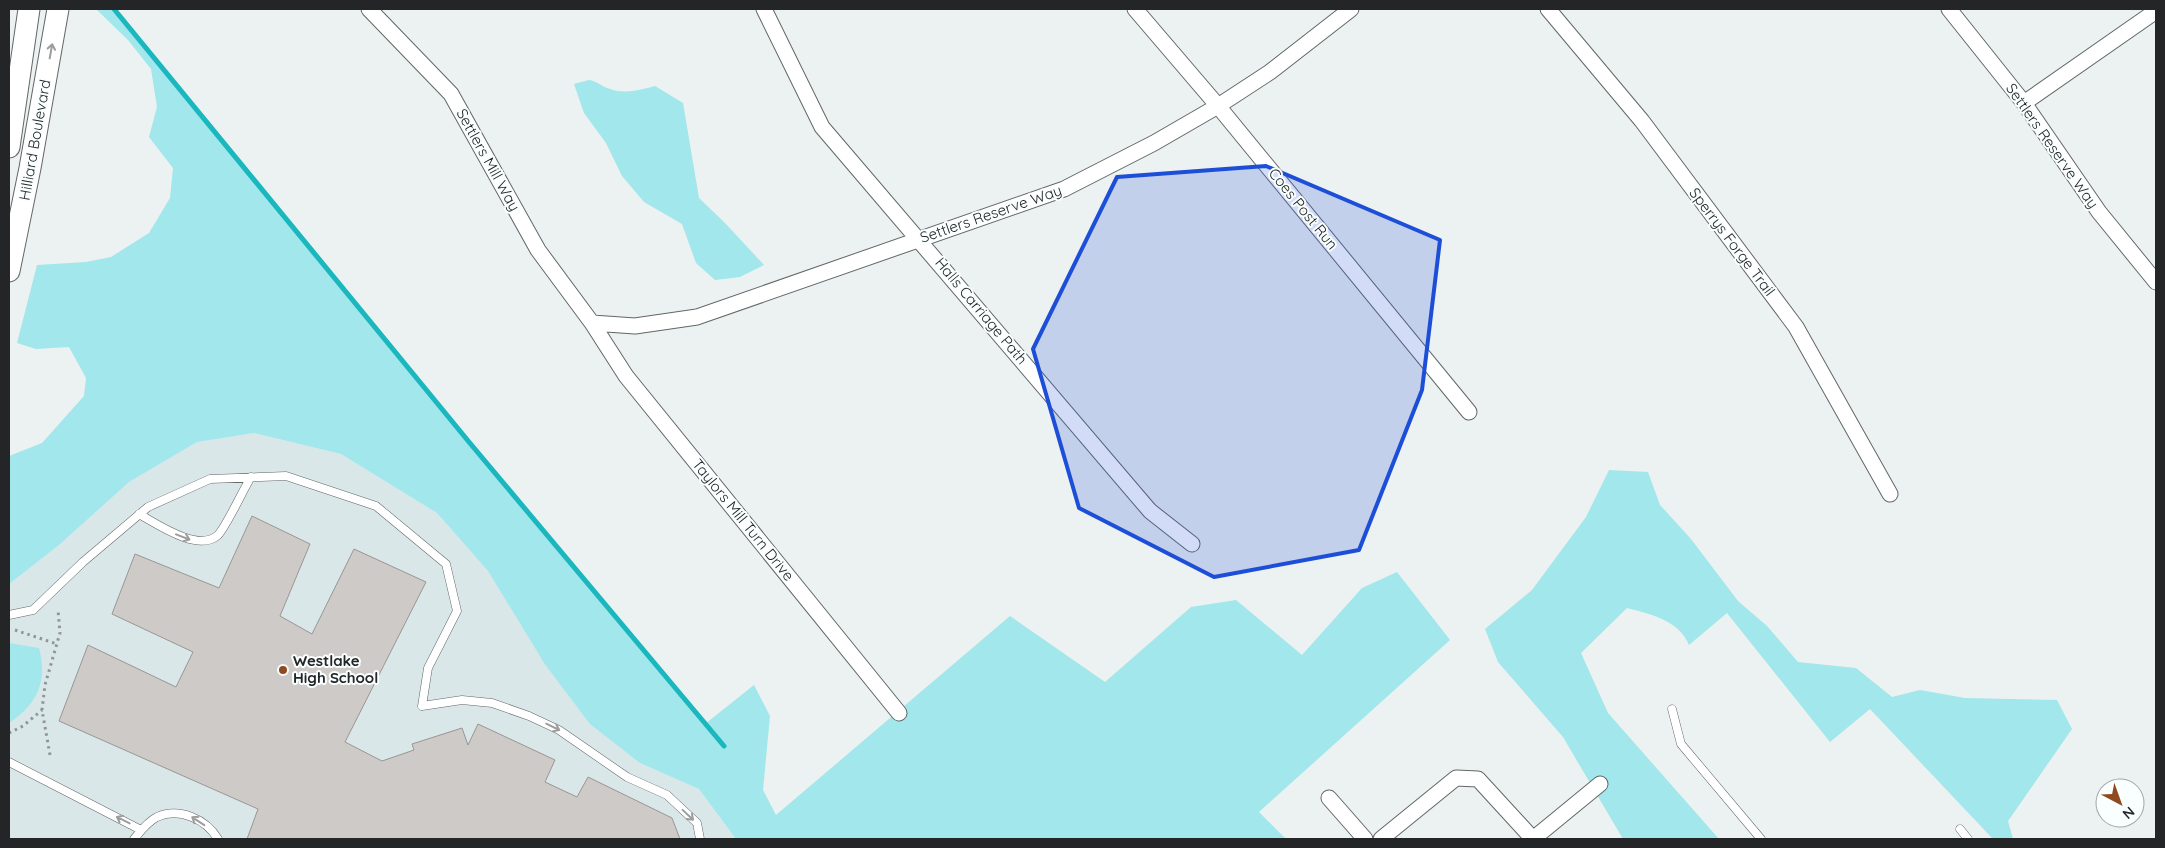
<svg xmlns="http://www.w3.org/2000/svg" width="2165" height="848" font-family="Quicksand,sans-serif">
<rect width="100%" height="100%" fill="#ecf1f1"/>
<path fill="#d9e7e8" d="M254,433L341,454L437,513L488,571L544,663L640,763L699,789L736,839H9V584L59,545L129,482L197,442Z"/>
<path fill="#a1e7eb" d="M96,9H114L469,442L705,724L754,685L770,716L763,790L776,815L1010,616L1105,682L1191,607L1236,600L1302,655L1362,588L1397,572L1450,640L1259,812L1286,839H736L699,789L640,763L590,724L544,663L488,571L437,513L341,454L254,433L197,442L129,482L59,545L9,584V456L42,443L84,396L86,378L69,347L36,349L17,343L37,265L86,262L111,257L149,233L170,198L173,168L149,137L157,107L151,69L128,40Z
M589,80C597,81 601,86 607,88C624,95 639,90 655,86L683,103L699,198L724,222L764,265L740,277L715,280L696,263L682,224L644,202L622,176L606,143L584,113L574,84Z
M1609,470L1648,472L1660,505L1691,539L1738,601L1767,626L1798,662L1856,668L1892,697L1920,690L1965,698L2057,700L2072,729L2008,821L2013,839H1993L1870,709L1830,742L1727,613L1689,645C1679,620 1650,614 1627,608L1581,653L1608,713L1719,839H1623L1563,737L1498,662L1485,629L1532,590L1586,517Z
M9,643L39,648C48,681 37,705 9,723Z"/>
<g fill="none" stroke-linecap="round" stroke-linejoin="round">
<path stroke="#1bb7be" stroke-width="5" d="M114,9L469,442L724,746"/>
</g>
<path fill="#cecac8" stroke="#999694" d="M252,516L310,544L280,616L312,634L354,549L426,582L345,742L382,761L414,750L412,744L462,728L468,745L478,724L555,760L545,782L577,797L588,777L672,818L680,839H247L258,809L59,721L88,645L176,687L193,652L112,614L135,554L219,588Z"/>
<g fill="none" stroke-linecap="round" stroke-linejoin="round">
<defs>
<path id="lane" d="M139,514C157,524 199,553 218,535C226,527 243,490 251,477
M9,615L33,610L83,562L148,507L210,479L286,476L376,506L446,564L457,611L428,668L422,706L462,700L492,703L529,716L559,730L627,777L667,795L697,823L700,839
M1672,709L1681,744L1761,839
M9,762L141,830
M1960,829L1968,839
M134,839C140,832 147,822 157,817C179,807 206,819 218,839"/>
<path id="street" d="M369,9L451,94L538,250L592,323L626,376L899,713
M764,9L822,127L1150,511L1192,544
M1135,9L1218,106L1469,412
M1548,9L1642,121L1796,327L1890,494
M1949,9L2024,103L2099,212L2156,282
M2024,103L2156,11
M592,323L635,326L697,317L1064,189L1154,143L1218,106L1270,72L1351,9
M1329,798L1365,839
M1381,839L1456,778L1478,779L1533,839
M1533,839L1600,784"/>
<path id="secondary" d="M9,147L29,9
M9,271L30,168L58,9"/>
</defs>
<use href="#lane" stroke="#626767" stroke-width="9"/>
<use href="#street" stroke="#626767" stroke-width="17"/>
<use href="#secondary" stroke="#626767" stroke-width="23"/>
<path stroke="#929596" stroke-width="3" stroke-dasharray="2.5 4" stroke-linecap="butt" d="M15,630L57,644
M9,733L23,726L42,710
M50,755L42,710L45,685L60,633L58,610"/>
<use href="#lane" stroke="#fff" stroke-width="8"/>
<use href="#street" stroke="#fff" stroke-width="15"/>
<use href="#secondary" stroke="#fff" stroke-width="21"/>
</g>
<defs><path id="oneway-shaft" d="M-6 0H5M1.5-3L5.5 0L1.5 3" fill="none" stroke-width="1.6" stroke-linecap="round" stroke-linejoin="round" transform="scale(1.25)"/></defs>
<g stroke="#9c9d9d">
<use href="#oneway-shaft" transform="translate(51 51) rotate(-80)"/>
<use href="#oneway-shaft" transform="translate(183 537) rotate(21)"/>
<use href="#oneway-shaft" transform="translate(553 727) rotate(26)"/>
<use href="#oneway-shaft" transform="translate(688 815) rotate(43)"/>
<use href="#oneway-shaft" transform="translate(123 820) rotate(-153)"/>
<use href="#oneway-shaft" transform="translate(198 821) rotate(-147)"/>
</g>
<path fill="#1d4ed8" fill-opacity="0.2" stroke="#1d4ed8" stroke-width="4" stroke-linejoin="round" d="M1266,166L1440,240L1422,390L1359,550L1214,577L1079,508L1033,349L1117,177Z"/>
<circle fill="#8f4a20" stroke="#f9fefe" stroke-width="2" cx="283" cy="670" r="5"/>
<g text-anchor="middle" stroke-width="4" stroke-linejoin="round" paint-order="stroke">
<g font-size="15" fill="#242526" stroke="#f9fefe">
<text transform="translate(35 140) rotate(-80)" y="5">Hilliard Boulevard</text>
<text transform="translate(2052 146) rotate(55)" y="5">Settlers Reserve Way</text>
<text transform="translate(488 160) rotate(61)" y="5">Settlers Mill Way</text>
<text transform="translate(1303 209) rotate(51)" y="5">Coes Post Run</text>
<text transform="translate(991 214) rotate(-19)" y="5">Settlers Reserve Way</text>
<text transform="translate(1732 242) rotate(53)" y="5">Sperrys Forge Trail</text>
<text transform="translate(981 311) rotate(50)" y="5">Halls Carriage Path</text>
<text transform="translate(743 520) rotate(51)" y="5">Taylors Mill Turn Drive</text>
</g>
<g font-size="15" font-weight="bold" fill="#242526" stroke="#f9fefe" text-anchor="start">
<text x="293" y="666">Westlake<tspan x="293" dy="17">High School</tspan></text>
</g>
</g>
<rect width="2165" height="848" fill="none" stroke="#242526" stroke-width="20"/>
<g transform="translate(2120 803) rotate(139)"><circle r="24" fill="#f9fefe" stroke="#a4a7a8"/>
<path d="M0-4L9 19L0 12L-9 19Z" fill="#8f4a20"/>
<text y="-8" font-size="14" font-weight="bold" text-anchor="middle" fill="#242526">N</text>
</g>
</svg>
